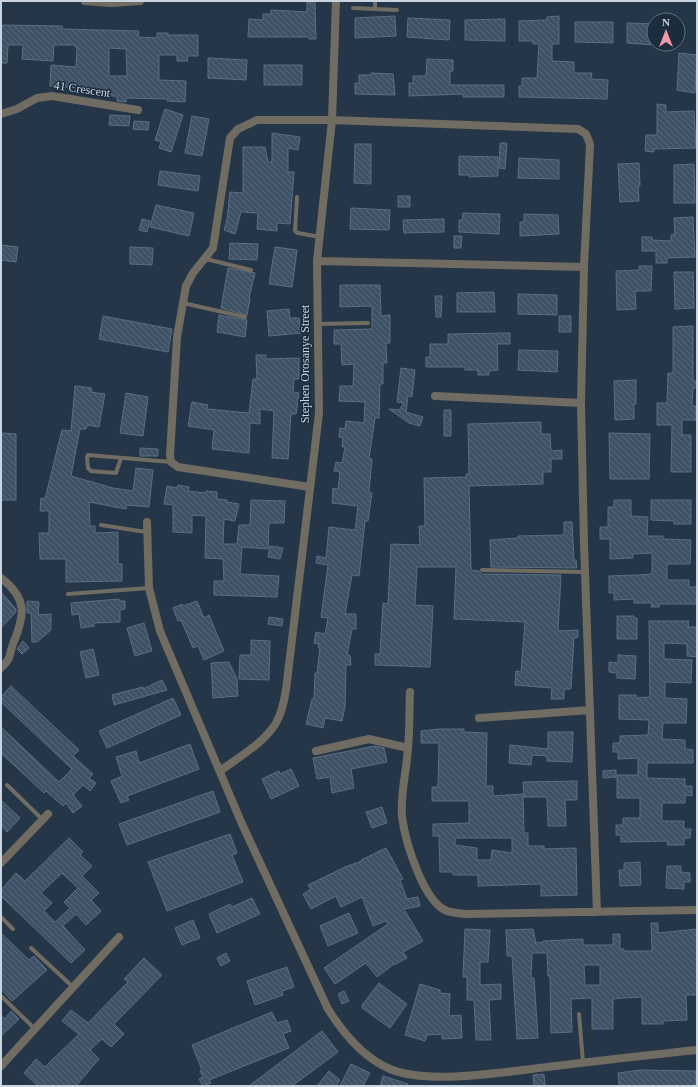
<svg xmlns="http://www.w3.org/2000/svg" width="698" height="1087" font-family="Georgia,serif">
<defs>
<pattern id="building-back-hatch" width="6" height="6" patternUnits="userSpaceOnUse"><rect width="6" height="6" fill="#3f5164"/><path d="M-1 5l2 2M0 0l6 6M5-1l2 2" fill="none" stroke="#59697a"/></pattern>
</defs>
<rect width="100%" height="100%" fill="#253648"/>
<path fill="url(#building-back-hatch)" stroke="#5b6e82" fill-rule="evenodd" d="M307,2H315L316,39H309V37H248L249,19L263,20V14H271V10L307,12Z
M395,16L396,36L355,38V18Z
M559,16V44H552V61L574,62V73H592L591,79L608,80L607,99L519,97V86H522V78H537L539,44H533V41H519V21L547,20V17Z
M408,18L450,20L449,40L407,37Z
M505,19V41L465,40V20Z
M575,22H613V43L575,42Z
M627,23L654,24V45L627,43Z
M1,25L62,26V29L139,31L138,37L157,38V33H168V35H198V56H187L188,61H177V55H159V80L186,81L185,102L167,101L168,99L126,98V102H124L117,101V96H110V90L50,86L51,65L76,67L77,47H75V45H54L53,61L22,59L23,45H8L7,63H1ZM109,48L126,49L127,76H109Z
M679,53L697,55L695,93L677,90Z
M208,58L247,60L246,80L208,78Z
M427,59L453,60V71H450V85H504V97H463V94L409,96V83H413V76H426Z
M264,65H302V85H264Z
M371,73L393,74L395,95L355,94V83H359V75H371Z
M657,104L666,105V112L694,111L696,148L654,149V152L645,151L646,135H657Z
M165,109L183,115L171,152L159,148L161,142L155,140Z
M110,115L130,116L129,126L109,125Z
M192,116L209,119L202,156L185,153Z
M134,121L149,122L148,130L133,129Z
M272,133L300,137L298,150L288,148V172H294L290,224L277,223V231L257,229L258,213L241,212L235,234L224,230L227,220L230,192L243,193V147H265L268,162H272Z
M500,143H507L505,169L499,168Z
M355,144H371V184L354,183Z
M459,156L498,157V176L469,177V175H459Z
M519,158L559,160V179L518,178Z
M639,163L640,186H638L639,201L620,202L618,164Z
M694,164L695,203H674V165Z
M160,171L200,176L198,191L158,185Z
M398,196H410V207H398Z
M156,205L194,213L189,236L150,227Z
M351,208L390,210L389,230L350,229Z
M463,213L500,214L499,234L459,232V220H462Z
M524,214L558,215L559,234L520,236V222H524Z
M693,217L695,257L667,258V263H656V251H642V237H652V240L671,241V235L675,234L674,218Z
M142,219L150,221L147,232L139,230Z
M444,219V232L404,233L403,220Z
M454,236H462L461,248H454Z
M230,243L258,244L257,260L229,259Z
M1,245L18,247L16,262L1,260Z
M130,247L153,248L152,265L130,264Z
M275,247L297,250L292,287L269,284Z
M639,266H652L651,291H635L636,309L617,310L616,271L639,270Z
M228,268L255,273L249,298H250L247,315L221,308Z
M674,272H693L694,308L675,309Z
M340,285H380L381,316L390,315V343H386L387,363H383V384H380L379,418H375L369,459H372L369,492L372,493L368,521H365L359,576L352,575L345,614H356V629H352L347,655H350L351,665H346L345,707L342,721L325,718L323,728L306,724L312,699H314L315,673H317L320,648H318L319,644L314,643L316,632L325,634L328,618L321,617L328,565L316,563L317,556L326,558L329,527L355,530L358,506L332,503L333,488L338,489L340,472L334,471L336,462L342,463L345,447H342L343,438L339,437L340,428L345,429L346,421L364,423L365,402L339,401L340,386H353L354,364L342,365L341,344H334V330L372,329V306L340,307Z
M494,292L495,312H457V293Z
M518,294L557,295V315L518,314Z
M435,296H442L441,317H436Z
M289,309L290,318H299L301,333L269,336L267,311Z
M219,315L247,320L245,337L217,332Z
M103,316L172,329L168,352L99,339Z
M559,316H571V332H559Z
M693,326V381H697V388H693L692,406H696V420H682V435H691V472H671L672,425H657V403H667L668,373H673V327Z
M510,333V344H497L498,370L489,371V375H478V370H465V367H426V357H430V344H448V334Z
M519,350L558,351L557,372L518,370Z
M256,355H266V359L299,358V379H294L293,392L299,393L296,414H291L288,459L272,458L274,411L260,409V424L250,423L249,453L212,449L214,430L188,426L192,402L208,405L207,409L249,413L253,379H257Z
M401,368L415,370L412,397L408,396L406,412L423,417L420,426L409,423L389,409L399,410L404,403L397,402Z
M636,380V404H634V419L615,420L614,381Z
M75,386L92,388L91,392L105,394L99,427L87,425L86,429H80L71,476L113,488L133,491L136,468L153,470L149,507L127,505L126,509L89,502L90,526H95V533L118,532V564H122V581L66,582V559H40L39,533H49V511H40L41,498L45,499L62,430L71,431Z
M126,393L148,397L143,436L120,433Z
M444,410H451V436H444Z
M541,422V434H550L551,451L562,450V459H551V472H543V484L469,486L471,570L479,571L482,574L561,575L558,631L578,630V637L574,638L571,689H564V699H551L552,688L515,685L516,671L521,672L525,622L454,619L456,567H417L415,605L433,606L430,667L375,665V654H380L383,603L388,604L391,544L420,545L419,526H425L424,478L467,477L466,474H469L468,424Z
M1,433L16,434V500H1Z
M609,433L650,434L649,479H610Z
M140,448L158,449V456H140Z
M178,485L189,487L188,491L206,493V491L217,492V499L227,500V502L239,504L235,521L224,519L223,544H237L239,525H250L251,500L285,501L284,523H269L268,549L242,547L240,574L279,576L277,597L214,595V581H224L223,559L205,558L206,516L192,515V533L173,532V505L164,504L167,486L177,488Z
M614,500H631V516L648,517L647,536H663V539L691,540L690,564H667V580H689V587H697L696,604H660L659,607H651L652,603H634V599L614,600V593H609V576L639,575L651,574L652,572V553L633,554V558L610,559V539H600V527H608V507H614Z
M651,500H691V524H674V521L651,520Z
M564,522H572L574,560H576L577,568L491,567L490,540L518,538V536L564,535Z
M270,546L283,548L280,559L268,557Z
M1,592L16,609V612L1,628Z
M119,599V601H125V609L120,610V622L94,623V626L81,628L79,614L72,615L71,603Z
M27,601L39,602L38,615L51,614V630L37,642H32L31,613H27Z
M197,601L204,618L209,615L224,651L204,660L198,646L193,648L181,620L178,621L173,608L182,604L183,606Z
M617,616H634V618H637V639H617Z
M269,617L283,619L282,626L268,624Z
M649,621H689L688,627H697V657L687,656V644L664,643V659L692,660L691,683L665,682V698L687,699L686,723H663L662,739L685,740V749L693,750V763H647V778L685,779V786H692V796L685,795V803H664L662,804V821H684V829H691L690,838H684V845H667L668,841L621,842V835H616V825H623V818H640V798H617V775H638V758L618,759V752H613V743H620V736L648,735L649,720L619,719V695H636V698L650,697Z
M144,623L152,651L135,656L127,628Z
M251,640L270,641L269,680L239,679L240,655H251Z
M23,641L29,648L22,654L17,649Z
M93,649L99,675L86,678L80,652Z
M618,655L636,656L635,679L617,678V673L609,672V662L618,663Z
M229,662L237,679L238,696L213,698L211,663Z
M162,680L167,690L114,705L112,695L143,687V689Z
M11,686L79,750L73,756L93,774L89,778L96,783L90,791L83,785L73,795L82,806L73,813L66,803L63,806L46,791L44,793L1,753V727L59,782L72,769L1,702V697Z
M173,698L181,715L107,748L99,731Z
M439,729H464V732L487,733L486,786H493V796L523,794L524,833H528V846H544V849L576,848L577,895L541,896V884L478,886V875H453V872H440L439,836H433V824L469,823V801H432V787H438L439,743H421V731ZM455,838H512V853L492,850L491,860H477V848L455,845Z
M548,732H573L572,762L547,761V756L532,755L531,765L509,763L510,745L548,749Z
M190,744L199,769L127,796L129,800L121,803L111,781L122,776L116,757L136,751L139,763Z
M375,746L384,748L387,762L351,769L354,788L332,793L330,777L317,779L313,758Z
M291,769L299,786L271,799L262,779L279,771L280,774Z
M616,770V777L603,778V771Z
M577,781V800H565L566,826H548L547,797H524L523,782Z
M213,791L220,812L127,845L119,824Z
M1,800L20,818L7,832L1,826Z
M382,807L387,823L372,828L366,812Z
M230,834L237,853L232,855L243,882L167,911L148,862Z
M69,838L83,852L80,855L92,866L82,876L99,893L91,900L101,911L86,925L76,914L63,926L85,950L71,963L1,896V890L16,873L25,881ZM62,873L78,888L64,902L70,908L55,922L44,911L52,903L41,893Z
M386,848L403,879L400,880L407,899L418,897L420,906L404,909L423,941L403,952L407,958L394,965V964L377,977L366,963L335,984L324,968L388,924L386,921L373,926L362,897L341,907L336,896L311,909L303,894L311,889L308,885L345,867L362,861L361,860Z
M640,862L641,885L620,886L619,870H624V863Z
M667,866H681V872L690,873V882H684V889L666,888Z
M252,898L260,914L217,933L209,914L230,904L232,907Z
M349,913L358,933L328,946L320,926Z
M193,920L200,938L182,945L175,928Z
M651,923H658V933L697,929V995H686L687,1020L663,1021V1024H642V997L623,998L613,999V1029H592V998L571,999L572,1032L551,1033L550,976H548L547,953H532L531,978H534L538,1038L517,1039L512,956H507L506,930L533,929L536,943L543,942V941L583,939V945H613V934H620V949H624V951H652ZM584,965H600V985H585Z
M465,929L490,930L488,962H480V985L501,984V999L489,1000L491,1040H476L474,1000H467V977H463Z
M1,933L29,960L34,956L47,970L12,1001L1,989Z
M226,953L230,961L221,966L217,958Z
M144,958L162,975L114,1024L124,1034L111,1047L102,1039L90,1050L99,1059L76,1086H38L24,1073L36,1059L45,1067L79,1034L62,1021L71,1010L88,1023L128,982L124,979Z
M287,967L294,987L282,991L283,995L255,1005L247,981Z
M379,983L407,1004L390,1028L362,1008V1005Z
M420,984L440,990V993L450,994L449,1016L461,1015L462,1038L442,1039V1034L427,1035L425,1041L405,1035Z
M344,991L349,1001L342,1004L338,994Z
M11,1011L19,1019L1,1036V1015L5,1019Z
M272,1012L277,1023L287,1020L291,1031L283,1034L289,1048L209,1080L211,1083L203,1086L199,1079L203,1077L200,1071L202,1070L192,1045Z
M322,1031L338,1052L292,1086H249Z
M351,1064L370,1073L363,1086H340Z
M640,1070L696,1071V1086H619L618,1073Z
M329,1071L340,1080L336,1086H317Z
M544,1074L545,1086H534L533,1075Z
M383,1076L408,1084V1086H380Z"/>
<g fill="none" stroke-linecap="round" stroke-linejoin="round">
<path stroke="#716c61" stroke-width="4" d="M353,8L397,10
M375,9V1
M297,197L295,231L298,233L320,237
M206,259L251,270
M183,303L245,317
M317,324L368,323
M121,458L116,473L91,471L88,468L87,457L88,455L171,462
M101,525L146,532
M482,570L585,572
M68,594L149,588
M7,785L43,820
M1,917L13,929
M31,948L73,987
M1,996L34,1028
M579,1014L583,1062"/>
<path stroke="#716c61" stroke-width="8" d="M1,114L17,109L37,98L52,96L138,110
M317,261L584,267
M435,396L581,403
M310,487L178,467L171,462L170,455L177,337L186,286L193,273L213,248L230,138L238,129L257,120H332L578,129L586,134L590,144L584,267L581,403L584,544L597,912
M147,522L149,588L160,631L242,824L328,1009C343,1033 364,1058 390,1069C428,1085 505,1072 547,1067C597,1061 647,1055 697,1050
M1,578C28,599 25,615 13,644C8,657 13,656 1,668
M410,692C409,710 410,729 408,747C407,770 400,793 402,817C405,840 423,902 447,911C452,913 459,913 465,914L697,910
M479,718L590,710
M316,751L369,739L408,748
M220,771C239,757 264,743 276,723C282,713 284,702 286,690L319,413L317,261L332,120L336,1
M1,863L48,814
M1,1066L119,937"/>
<path stroke="#716c61" stroke-width="8" d="M85,1L111,3L140,1"/>
</g>
<g text-anchor="middle" stroke-width="3" stroke-linejoin="round" paint-order="stroke">
<g font-size="12" fill="#cad5e0" stroke="#1b2c3d">
<text transform="translate(82 89) rotate(8)" y="4">41 Crescent</text>
<text transform="translate(305 364) rotate(-90)" y="4">Stephen Orosanye Street</text>
</g>
</g>
<rect width="698" height="1087" fill="none" stroke="#cad5e0" stroke-width="4"/>
<g transform="translate(666 32)"><circle r="19" fill="#1b2c3d" stroke="#61707e"/>
<path d="M0-3L7 15L0 10L-7 15Z" fill="#f39aa7"/>
<text y="-6" font-size="11" font-weight="bold" text-anchor="middle" fill="#cad5e0">N</text>
</g>
</svg>
